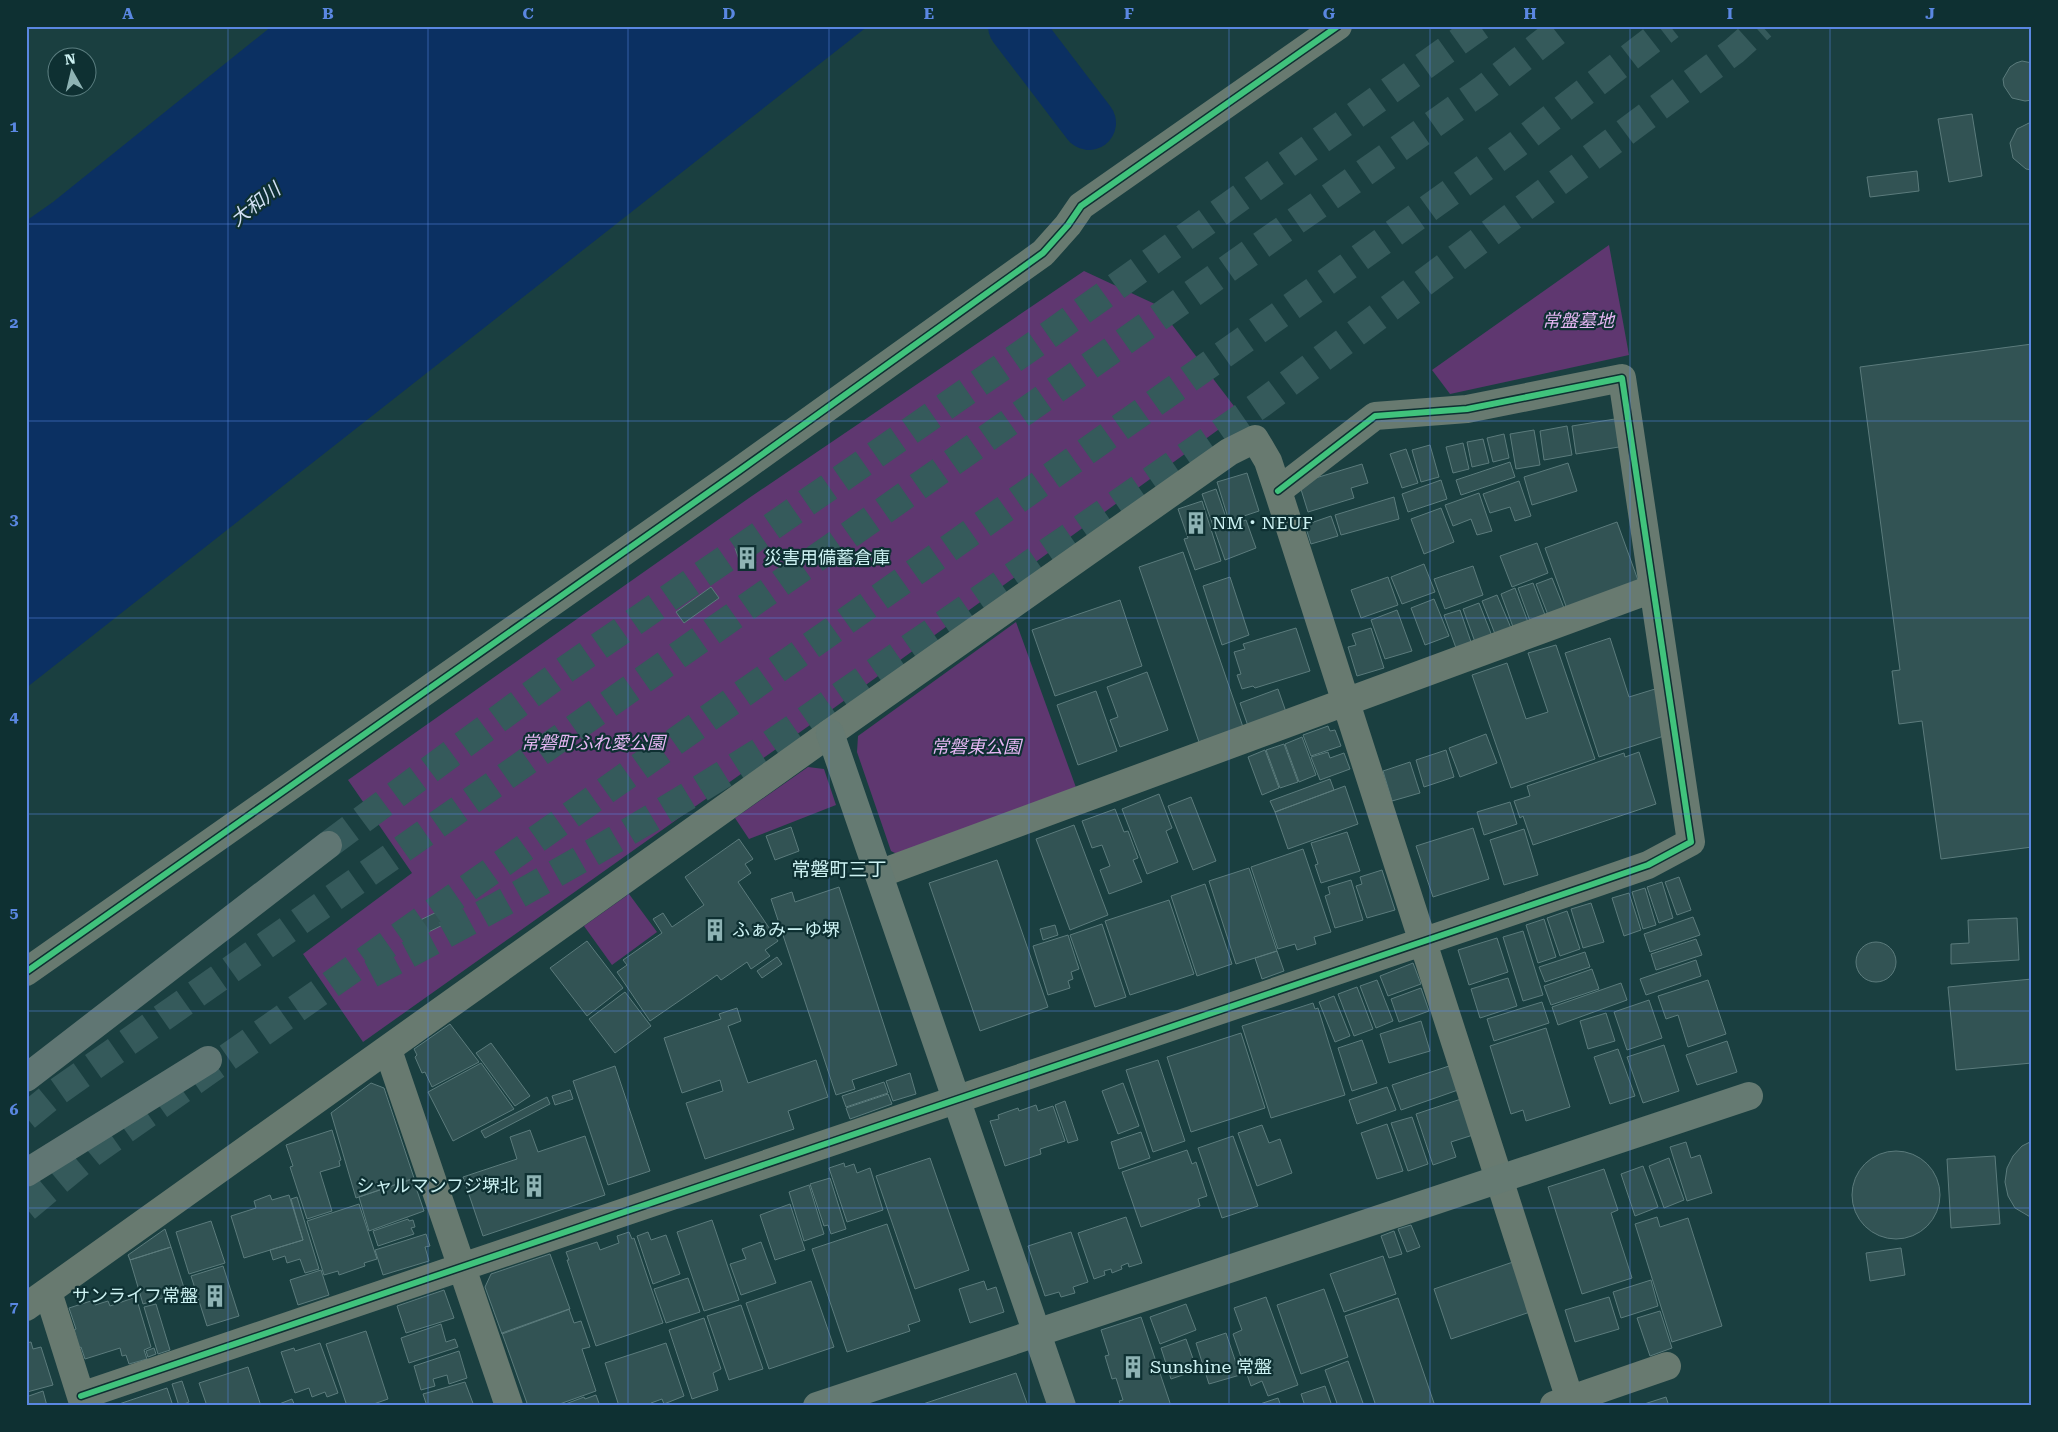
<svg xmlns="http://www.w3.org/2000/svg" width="2058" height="1432" font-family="'Roboto Serif','Noto Sans JP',serif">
<rect width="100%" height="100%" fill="#1a3f40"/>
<path fill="#5f3770" d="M1609,245L1629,355L1450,394L1432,370Z
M1084,271L1157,305L1240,414L827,713L363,1042L303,954L412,873L348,780L749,498Z
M1016,622L1078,793L903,857L891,851L857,752L858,736Z
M808,767L824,769L836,805L749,839L735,818Z
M629,894L657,932L612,965L584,926Z"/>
<path fill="#0b3062" d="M272,26H868L26,688V221L53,202Z"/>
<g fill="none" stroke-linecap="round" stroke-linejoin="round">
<path stroke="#0b3062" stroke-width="54" d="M1015,26L1089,123"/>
</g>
<path fill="#325354" stroke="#5b7b7c" d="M2022,61L2032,63V100L2025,101L2012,98L2004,86L2003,79L2010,67L2016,63Z
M1972,114L1982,176L1949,182L1938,119Z
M2031,122H2032V170L2026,169L2013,158L2010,143L2017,129Z
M1917,171L1919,191L1870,197L1867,177Z
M2032,344V847L1941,859L1922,721L1899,724L1892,671L1900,670L1860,367Z
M1621,418L1625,446L1576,454L1572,426Z
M1567,426L1572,455L1544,460L1540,431Z
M1534,430L1540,465L1516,469L1510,434Z
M1504,434L1509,458L1493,462L1487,438Z
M1483,439L1489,463L1472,467L1467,442Z
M1463,443L1469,469L1453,473L1446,447Z
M1430,445L1439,477L1421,482L1412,450Z
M1406,449L1418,483L1402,488L1390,454Z
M1510,462L1515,477L1461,495L1456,480Z
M1568,463L1577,491L1532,505L1524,477Z
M1362,464L1368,483L1351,488L1354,498L1308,512L1299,483Z
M1247,473L1259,511L1229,521L1217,482Z
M1441,480L1447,499L1408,512L1402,494Z
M1519,481L1531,516L1515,521L1510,507L1490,513L1483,494Z
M1216,489L1229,526L1246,520L1256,548L1225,560L1202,494Z
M1479,493L1492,531L1477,535L1471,519L1453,526L1445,505Z
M1394,497L1399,519L1341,535L1335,515Z
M1202,501L1221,561L1195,570L1184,539L1188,538L1178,509Z
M1441,508L1454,542L1424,554L1411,519Z
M1331,516L1338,536L1311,544L1305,525Z
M1617,522L1639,583L1567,609L1545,548Z
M750,543L756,563L742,568L735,548Z
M1537,543L1548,573L1512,587L1500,556Z
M1183,552L1243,727L1199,742L1139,567Z
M1424,564L1435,592L1402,604L1391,577Z
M1473,566L1483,595L1445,609L1434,579Z
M1230,577L1249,635L1222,645L1203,586Z
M1388,577L1398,605L1361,618L1351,590Z
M1552,578L1564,608L1548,615L1536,584Z
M1533,583L1545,615L1530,621L1518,588Z
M711,587L719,598L684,623L676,612Z
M1515,588L1528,622L1513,627L1501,594Z
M1497,595L1511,628L1495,634L1482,601Z
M1434,599L1449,636L1425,645L1411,608Z
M1120,600L1142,666L1055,696L1032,630Z
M1479,603L1492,636L1475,642L1463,609Z
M1397,610L1412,651L1385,659L1371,620Z
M1460,610L1471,642L1456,648L1444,615Z
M1296,628L1310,671L1255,688L1253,686L1242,689L1237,675L1241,674L1234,652L1245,649L1243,644Z
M1371,628L1384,668L1357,676L1348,647L1356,645L1352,634Z
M1610,638L1629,697L1655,689L1670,734L1599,757L1565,653Z
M1556,645L1595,759L1511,788L1472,675L1507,663L1526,719L1548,712L1528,653Z
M1147,672L1168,730L1120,747L1110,720L1118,717L1107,687Z
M1278,689L1286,712L1248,726L1240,703Z
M1096,691L1117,751L1078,765L1057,705Z
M1328,726L1330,731L1335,730L1341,746L1311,756L1303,735Z
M1486,734L1497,763L1460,777L1449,748Z
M1302,737L1316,775L1299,782L1285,744Z
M1284,744L1298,782L1280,788L1266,750Z
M1265,750L1279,788L1262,795L1248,757Z
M1446,750L1454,777L1424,787L1416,760Z
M1328,752L1330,758L1344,753L1350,769L1320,780L1311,757Z
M1639,752L1656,804L1533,845L1523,816L1520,818L1514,801L1530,796L1527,786L1624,753L1625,757Z
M1410,762L1420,793L1392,801L1383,771Z
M1330,779L1334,790L1275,812L1270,801Z
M1345,786L1358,824L1288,849L1275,812Z
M1159,794L1172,828L1166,831L1178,862L1147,874L1122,809Z
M1191,797L1216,861L1193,870L1168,806Z
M1510,802L1517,824L1484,835L1477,812Z
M1115,809L1124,832L1128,831L1138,858L1133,860L1142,882L1109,894L1100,870L1110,866L1102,845L1092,848L1082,821Z
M1074,825L1108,915L1070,930L1036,839Z
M791,827L799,851L775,860L766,836Z
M1473,828L1489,879L1433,897L1416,846Z
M1524,829L1538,875L1504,885L1490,840Z
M1347,832L1360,871L1321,883L1315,865L1318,864L1311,843Z
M739,839L753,859L745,864L751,873L738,882L778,941L765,950L770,956L751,969L747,962L721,980L717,975L650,1021L617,972L627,965L623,960L662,933L653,919L663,913L672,927L704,905L685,877Z
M1303,849L1331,932L1314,937L1316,944L1297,950L1295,944L1278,949L1251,867Z
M997,860L1048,1007L980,1031L929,883Z
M1249,868L1277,951L1236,964L1209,881Z
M1382,870L1395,910L1367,918L1356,886L1362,884L1360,877Z
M1679,877L1691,910L1677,915L1665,882Z
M1351,880L1363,920L1335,928L1325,896L1330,894L1328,887Z
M1662,882L1673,918L1659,923L1647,887Z
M1205,884L1232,964L1197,976L1171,896Z
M839,887L897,1065L852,1080L855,1089L836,1095L771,899L792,892L795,902Z
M1645,888L1656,925L1643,929L1632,892Z
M1629,893L1641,930L1624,936L1612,898Z
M1169,900L1194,974L1130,995L1105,921Z
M1591,903L1604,942L1583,948L1571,909Z
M445,908L451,921L412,940L406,927Z
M1567,911L1580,949L1560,956L1547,918Z
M1693,917L1700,935L1650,952L1644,934Z
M2017,918L2019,960L1951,964V944L1969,943L1968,920Z
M1544,919L1556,957L1538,963L1526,925Z
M1102,924L1126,997L1095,1007L1070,935Z
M1055,925L1058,935L1043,940L1040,929Z
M1523,931L1543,995L1523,1001L1503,937Z
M1068,935L1079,969L1071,972L1073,979L1068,981L1070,988L1048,995L1033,946Z
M1497,938L1508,972L1469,985L1458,950Z
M1696,939L1702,955L1656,970L1651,954Z
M587,941L623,988L587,1016L550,968Z
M1856 962a20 20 0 1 1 40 0a20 20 0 1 1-40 0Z
M1277,951L1284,971L1262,979L1255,958Z
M1585,952L1590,967L1545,982L1539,967Z
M777,957L782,964L762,978L757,971Z
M1696,960L1701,976L1646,995L1640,979Z
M1413,963L1421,984L1388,996L1380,976Z
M1592,969L1599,989L1551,1005L1544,986Z
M1508,978L1517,1006L1480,1018L1471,989Z
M2032,979V1063L1956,1070L1948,987Z
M1377,980L1393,1021L1376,1028L1360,986Z
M1708,980L1726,1034L1688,1047L1678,1015L1666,1019L1658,996Z
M1621,983L1627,1000L1558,1025L1552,1007Z
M1357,987L1373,1029L1354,1036L1338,994Z
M1421,988L1429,1011L1399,1022L1391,999Z
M625,992L651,1026L615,1053L589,1019Z
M1334,996L1350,1036L1335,1042L1319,1002Z
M1649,1000L1662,1038L1627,1050L1614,1012Z
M1542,1002L1549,1023L1494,1041L1487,1019Z
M1313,1003L1315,1009L1318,1008L1345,1095L1271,1118L1242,1026Z
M737,1008L741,1021L728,1026L748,1083L816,1060L828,1097L788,1111L794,1129L705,1159L686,1103L723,1091L720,1080L682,1093L664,1038L721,1019L719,1014Z
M1606,1013L1615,1041L1588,1049L1580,1021Z
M1421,1021L1430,1051L1389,1063L1380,1034Z
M450,1024L479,1062L432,1087L425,1072L422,1073L415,1057L417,1055L414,1049Z
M1546,1028L1570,1107L1526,1121L1523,1110L1511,1114L1490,1046Z
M1241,1033L1265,1108L1191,1132L1167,1057Z
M1362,1040L1377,1083L1352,1091L1338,1048Z
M1727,1041L1737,1072L1697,1085L1686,1055Z
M491,1043L530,1096L515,1106L476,1053Z
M1664,1045L1679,1091L1643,1103L1627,1057Z
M1618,1049L1635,1096L1610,1104L1594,1057Z
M1158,1060L1185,1141L1153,1152L1126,1070Z
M481,1063L514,1109L453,1141L428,1092Z
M615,1066L650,1171L608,1185L573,1081Z
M1449,1066L1458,1090L1401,1110L1392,1085Z
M910,1073L916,1094L893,1101L886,1081Z
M884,1082L888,1093L846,1107L842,1096Z
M371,1083L384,1088L414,1178L356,1198L331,1113Z
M1123,1083L1139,1126L1118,1134L1102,1091Z
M1387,1087L1396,1110L1357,1124L1349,1100Z
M570,1090L573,1099L555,1105L552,1096Z
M888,1094L892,1104L850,1119L846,1108Z
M547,1097L550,1104L485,1138L481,1131Z
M1461,1099L1473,1135L1451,1142L1456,1157L1433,1165L1416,1114Z
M1065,1101L1078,1140L1068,1143L1055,1105Z
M1036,1105L1038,1111L1053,1106L1065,1141L1040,1149L1041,1154L1005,1166L990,1121L999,1119L998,1115L1018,1108L1019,1111Z
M1412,1117L1428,1164L1408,1171L1391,1123Z
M1387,1124L1403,1171L1377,1179L1361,1133Z
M1262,1125L1269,1143L1280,1139L1292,1173L1257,1186L1238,1133Z
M332,1130L341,1160L339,1161L340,1166L320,1172L332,1211L307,1219L290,1167L293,1166L286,1145Z
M530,1130L538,1152L585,1136L605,1195L483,1236L463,1177L517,1159L510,1137Z
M1141,1132L1150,1158L1119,1169L1111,1142Z
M1233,1136L1258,1206L1222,1218L1198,1148Z
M2032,1141V1218L2015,1208L2008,1196L2005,1182L2007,1168L2013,1156L2022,1146Z
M1686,1142L1691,1158L1700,1155L1712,1193L1687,1201L1670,1147Z
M1187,1150L1192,1164L1196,1162L1207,1196L1198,1199L1200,1206L1141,1227L1122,1172Z
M1852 1195a44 44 0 1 1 88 0a44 44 0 1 1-88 0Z
M1995,1156L2000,1224L1951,1228L1947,1159Z
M930,1158L969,1270L915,1289L876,1176Z
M1669,1158L1684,1200L1664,1208L1649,1166Z
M844,1163L845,1167L854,1164L857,1173L870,1168L883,1210L847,1222L829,1168Z
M1643,1166L1658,1207L1635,1216L1621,1174Z
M1604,1169L1618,1210L1611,1213L1632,1278L1582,1294L1548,1187Z
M830,1178L846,1229L831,1234L828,1225L824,1226L810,1184Z
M413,1179L424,1211L369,1231L359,1197Z
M809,1185L824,1234L804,1241L789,1192Z
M270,1195L272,1200L289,1195L303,1240L244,1258L231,1216L256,1208L254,1201Z
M297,1197L319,1269L305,1273L300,1259L287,1263L285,1256L273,1260L270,1250L303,1240L291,1199Z
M359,1204L377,1259L364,1263L365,1266L339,1275L338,1271L324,1275L307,1221Z
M790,1204L805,1250L775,1260L760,1215Z
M1126,1217L1142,1263L1129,1267L1128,1263L1121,1266L1122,1269L1112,1273L1111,1269L1104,1271L1105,1275L1094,1279L1078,1233Z
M1657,1217L1660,1227L1688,1218L1722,1326L1672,1342L1635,1224Z
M408,1219L409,1221L413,1220L415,1227L411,1228L414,1234L378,1246L373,1231Z
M712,1220L739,1300L704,1311L677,1232Z
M211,1221L225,1263L189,1274L176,1232Z
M887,1224L920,1321L908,1325L910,1331L847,1352L812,1249Z
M1411,1225L1420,1247L1407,1252L1398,1229Z
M165,1229L171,1247L130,1260L128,1255Z
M1394,1231L1402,1254L1389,1258L1381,1236Z
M629,1232L632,1239L634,1238L663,1323L596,1346L567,1260H569L566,1252L597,1242L600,1250L619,1243L617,1236Z
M648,1232L651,1240L666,1235L680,1274L653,1284L637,1236Z
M1071,1232L1088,1282L1073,1287L1075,1293L1061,1297L1059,1292L1045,1296L1028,1246Z
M426,1234L430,1246L425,1247L429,1261L383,1275L375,1250Z
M761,1242L776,1283L741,1295L730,1264L746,1259L742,1249Z
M171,1247L185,1291L143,1304L130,1260Z
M1901,1248L1905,1275L1870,1281L1866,1253Z
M550,1254L570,1309L502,1334L485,1287L491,1274Z
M1383,1256L1396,1294L1344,1312L1330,1274Z
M1513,1262L1530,1312L1451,1339L1434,1289Z
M223,1266L239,1316L207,1326L191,1276Z
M321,1270L329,1295L298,1305L290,1280Z
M688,1278L700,1312L666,1323L654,1289Z
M1651,1280L1658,1306L1621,1318L1613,1292Z
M811,1281L834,1347L769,1369L746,1303Z
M984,1281L987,1290L996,1287L1004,1312L970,1323L959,1289Z
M1324,1289L1348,1357L1301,1374L1277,1305Z
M444,1290L454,1318L406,1333L397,1306Z
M136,1297L151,1347L144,1350L147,1359L129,1364L126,1355L122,1356L120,1348L85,1359L81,1347L79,1348L74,1330L76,1329L69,1308L94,1300L95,1305L108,1301L110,1306Z
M1266,1297L1298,1385L1268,1396L1262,1381L1251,1386L1233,1334L1242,1330L1234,1308Z
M1609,1297L1619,1329L1575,1342L1565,1310Z
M1398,1298L1435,1406H1376L1345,1316Z
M156,1304L170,1350L158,1354L144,1307Z
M1186,1304L1196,1330L1160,1344L1150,1317Z
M741,1305L763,1369L729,1380L707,1316Z
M569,1309L574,1323L581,1321L590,1347L582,1349L596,1391L554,1406H528L502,1333Z
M1660,1311L1672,1348L1650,1356L1637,1318Z
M1141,1317L1171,1406H1121L1119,1401L1123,1400L1116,1378L1112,1379L1105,1356L1109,1355L1101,1330Z
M704,1318L721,1369L713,1373L718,1390L692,1399L669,1330Z
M441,1324L446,1342L455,1339L458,1347L409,1363L401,1338Z
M366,1331L388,1399L368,1406H347L326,1344Z
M1226,1333L1240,1375L1209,1384L1196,1343Z
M1186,1339L1197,1370L1171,1379L1161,1348Z
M31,1342L33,1349L41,1347L53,1385L27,1392L26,1343Z
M320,1343L338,1393L327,1397L325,1392L312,1397L309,1388L295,1393L281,1352L294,1348L295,1351Z
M666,1343L684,1396L664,1404L662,1399L651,1403L652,1406H619L605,1363Z
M154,1348L156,1354L148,1357L146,1351Z
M459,1351L467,1378L449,1384L447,1375L433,1379L435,1386L421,1390L414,1366Z
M1348,1361L1364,1406H1338L1325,1370Z
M248,1367L261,1406H207L199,1383Z
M1016,1373L1028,1406H917Z
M182,1381L189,1402L179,1406L172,1384Z
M465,1382L474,1406H427L423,1394Z
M1325,1386L1332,1406H1305L1301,1394Z
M167,1388L173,1406H113Z
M43,1391L47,1406H26V1397Z
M596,1395L600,1406H560L584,1397L585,1399Z
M1666,1397L1669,1406H1638Z
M1278,1398L1281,1406H1254Z
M292,1399L295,1406H274Z"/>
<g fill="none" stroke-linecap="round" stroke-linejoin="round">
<path stroke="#355a5b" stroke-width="28" stroke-dasharray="28 14" stroke-linecap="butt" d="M328,845L559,674L1050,334L1480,26
M371,974C504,904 635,831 762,750L1261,404L1734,51L1762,26
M26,1117L54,1094L1482,90L1564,26
M26,1208L92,1153L1322,285L1515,146L1670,26"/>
<path stroke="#687a70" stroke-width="28" d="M879,874L1652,589
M26,972L739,471L1043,253L1068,225L1081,206L1338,26
M388,1050L509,1406
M48,1292L84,1406
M26,1307L830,733L1229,452L1255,439L1268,461L1278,491L1572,1406
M81,1396L1593,884L1648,865L1691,842L1622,378L1467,409L1375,416L1278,491
M1554,1405L1667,1366"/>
<path stroke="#657a72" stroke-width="28" d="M830,733L1062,1406
M817,1406C1128,1305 1438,1198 1749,1096"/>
<path stroke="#607673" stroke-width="28" d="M26,1078L328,845
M26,1173L208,1060"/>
<defs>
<path id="cycleway" d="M26,972L739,471L1043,253L1068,225L1081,206L1338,26
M81,1396L1593,884L1648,865L1691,842L1622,378L1467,409L1375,416L1278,491"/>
</defs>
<use href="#cycleway" stroke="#0e3032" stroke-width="9"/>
<use href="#cycleway" stroke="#40c37c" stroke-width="6"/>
</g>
<path fill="none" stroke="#5a87e1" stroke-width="1" stroke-opacity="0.55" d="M228,26V1406M428,26V1406M628,26V1406M829,26V1406M1029,26V1406M1229,26V1406M1430,26V1406M1630,26V1406M1830,26V1406M26,224H2032M26,421H2032M26,618H2032M26,814H2032M26,1011H2032M26,1208H2032"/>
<defs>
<symbol id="building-bare" viewBox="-9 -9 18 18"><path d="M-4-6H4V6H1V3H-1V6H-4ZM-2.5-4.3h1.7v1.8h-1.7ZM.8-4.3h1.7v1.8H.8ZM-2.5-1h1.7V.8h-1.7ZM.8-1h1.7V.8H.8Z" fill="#8eb3b4" stroke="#0e3032" stroke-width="2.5" paint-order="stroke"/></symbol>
</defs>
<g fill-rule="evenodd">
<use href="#building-bare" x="1180" y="507" width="32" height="32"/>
<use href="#building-bare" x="731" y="542" width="32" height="32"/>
<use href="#building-bare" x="699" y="914" width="32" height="32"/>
<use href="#building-bare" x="518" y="1170" width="32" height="32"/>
<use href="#building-bare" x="199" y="1280" width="32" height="32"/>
<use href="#building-bare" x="1117" y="1351" width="32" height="32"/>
</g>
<g text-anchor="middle" stroke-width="4.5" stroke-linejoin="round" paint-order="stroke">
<g font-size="18" font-style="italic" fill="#e5b6f3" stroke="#0e3032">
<text x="1578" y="327">常盤墓地</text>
<text x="593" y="749">常磐町ふれ愛公園</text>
<text x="976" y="753">常磐東公園</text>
</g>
<g font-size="18" fill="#ccf1f2" stroke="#0e3032" text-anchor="start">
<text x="1212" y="529">NM・NEUF</text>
<text x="764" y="564">災害用備蓄倉庫</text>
<text x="732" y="936">ふぁみーゆ堺</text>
<text x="518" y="1192" text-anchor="end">シャルマンフジ堺北</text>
<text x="198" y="1302" text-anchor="end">サンライフ常盤</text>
<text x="1150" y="1373">Sunshine 常盤</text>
</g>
<g font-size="19" font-style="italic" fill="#d2e0f4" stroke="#0e3032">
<text transform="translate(255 204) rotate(-38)" y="7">大和川</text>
</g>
<g font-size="19" fill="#ccf1f2" stroke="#0e3032">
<text x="839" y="876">常磐町三丁</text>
</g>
</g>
<rect width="2058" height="1432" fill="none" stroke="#0e3032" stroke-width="55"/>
<g transform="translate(72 72) rotate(352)"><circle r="24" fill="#0e3032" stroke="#5a7d7f"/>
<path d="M0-4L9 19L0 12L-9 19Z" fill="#8eb3b4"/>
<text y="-8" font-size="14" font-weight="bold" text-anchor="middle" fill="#ccf1f2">N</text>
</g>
<rect x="28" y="28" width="2002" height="1376" fill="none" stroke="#5a87e1" stroke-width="2"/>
<g font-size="16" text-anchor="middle" font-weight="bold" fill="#5a87e1">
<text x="128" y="19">A</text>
<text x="328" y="19">B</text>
<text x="528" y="19">C</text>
<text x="729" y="19">D</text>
<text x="929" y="19">E</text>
<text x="1129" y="19">F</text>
<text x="1329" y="19">G</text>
<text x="1530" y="19">H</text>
<text x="1730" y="19">I</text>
<text x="1930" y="19">J</text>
<text x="14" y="132">1</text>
<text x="14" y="328">2</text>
<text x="14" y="525">3</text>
<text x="14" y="722">4</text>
<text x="14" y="918">5</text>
<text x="14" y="1115">6</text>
<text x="14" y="1312">7</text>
</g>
</svg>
